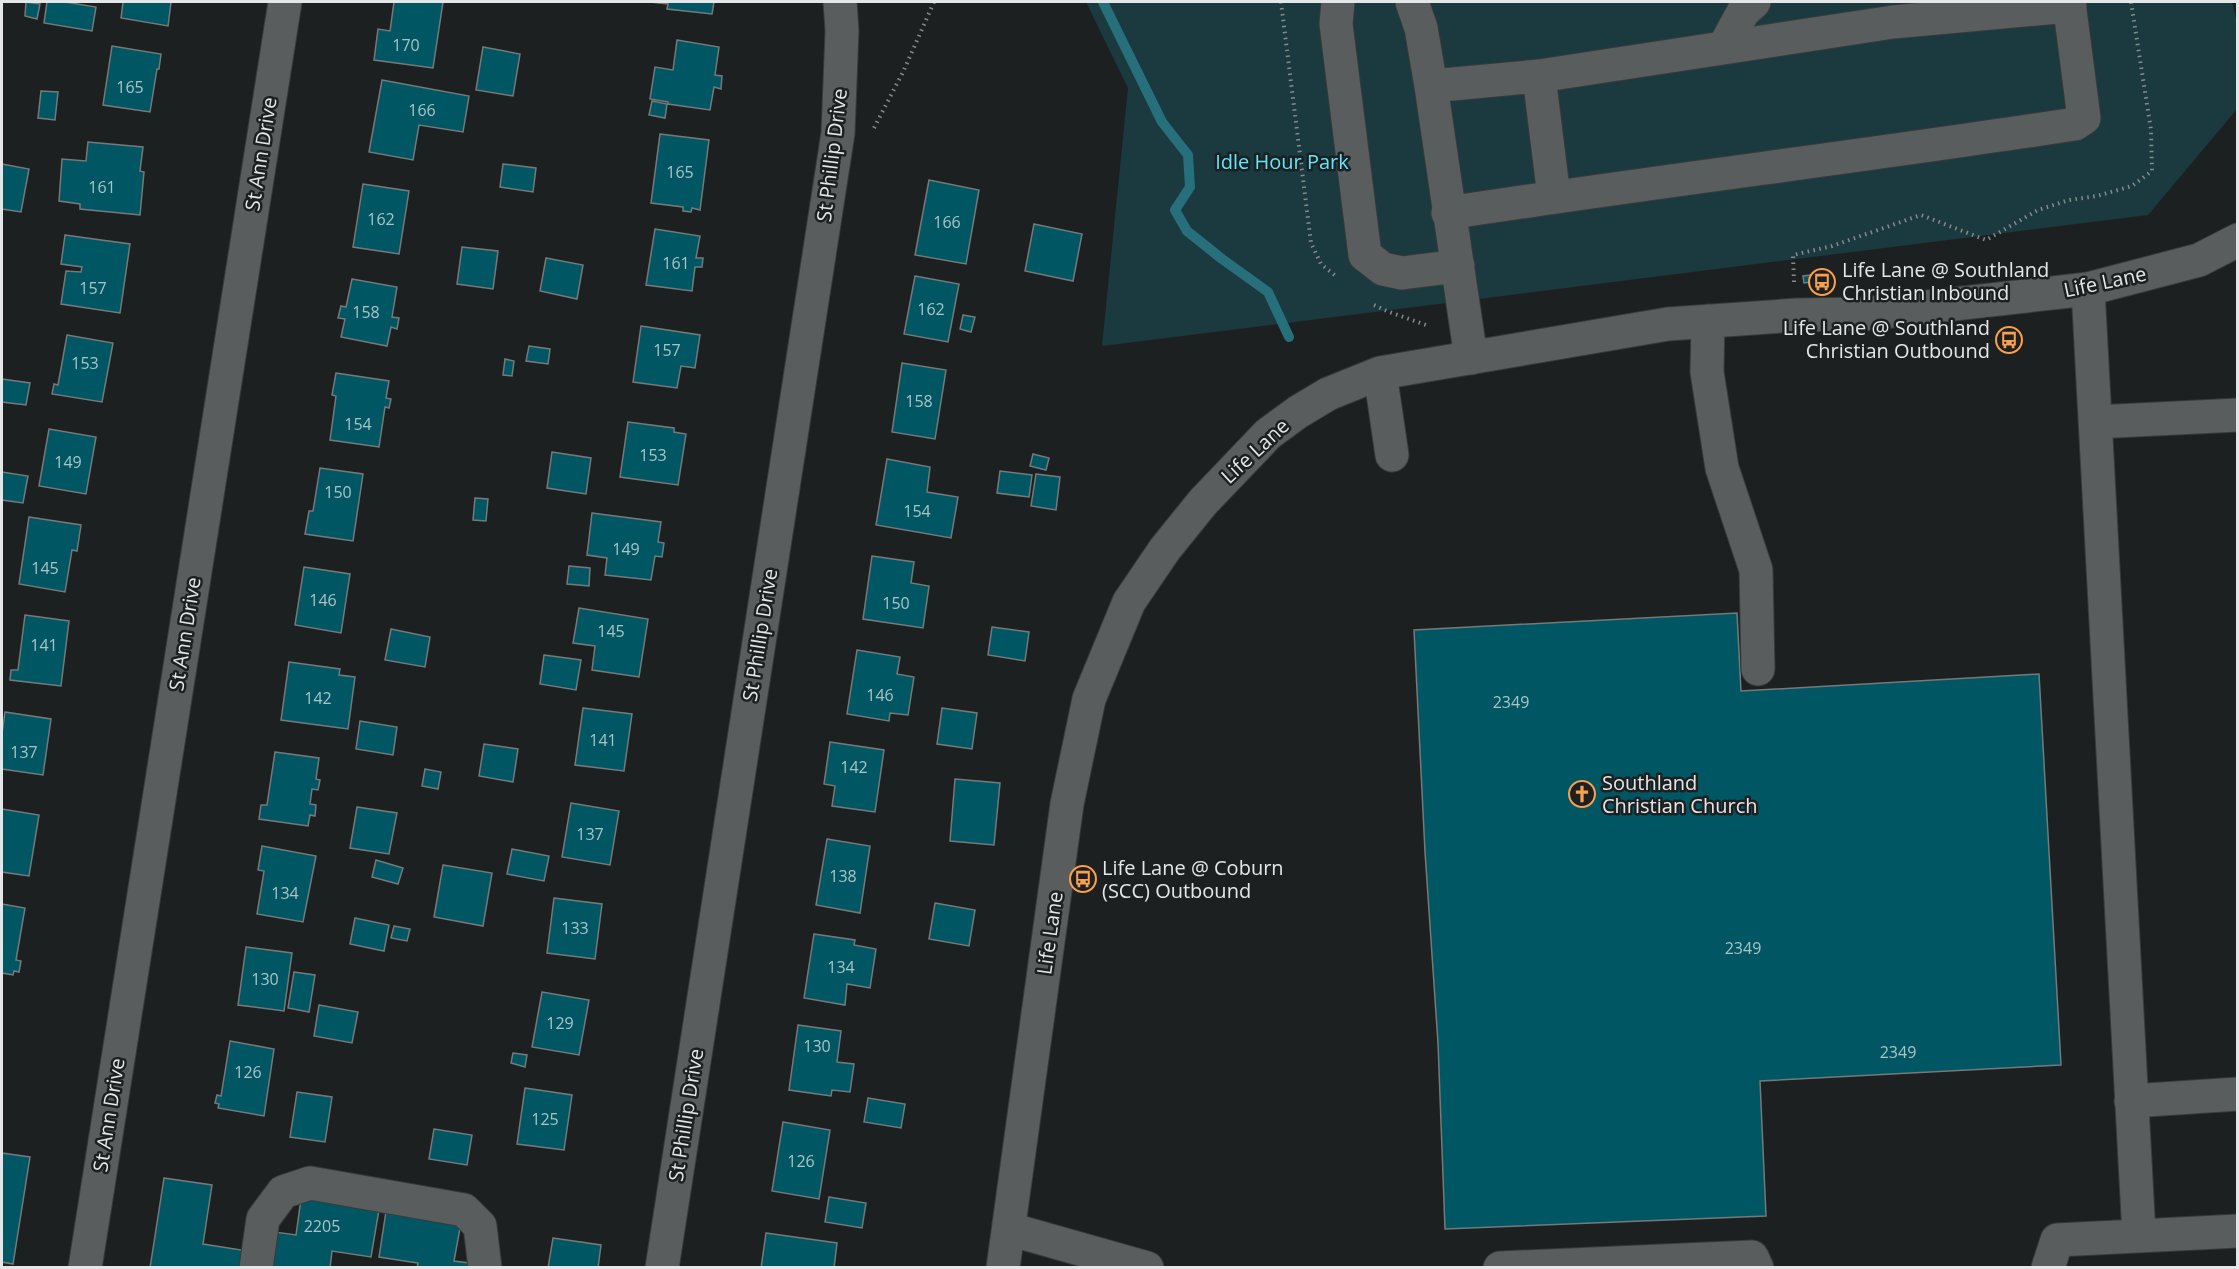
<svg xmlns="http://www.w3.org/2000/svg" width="2239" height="1269" font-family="'Open Sans',sans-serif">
<rect width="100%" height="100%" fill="#1d2020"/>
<path fill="#1a3a40" d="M1086,2H2232L2237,23V109L2148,215L1102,346L1128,88Z"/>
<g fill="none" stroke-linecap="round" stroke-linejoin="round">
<path stroke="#266f7b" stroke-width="10" d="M1103,2L1162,122L1188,155L1190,187L1175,210L1187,231L1222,259L1268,292L1289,337"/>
</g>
<path fill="#005763" stroke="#75797a" stroke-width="1.5" d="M26,2L40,4L37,19L25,16Z
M47,2H65L96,7L92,31L44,23Z
M123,2H171L168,26L121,18Z
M394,2H443L433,68L374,60L378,29L390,31Z
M650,2H714L712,14L667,9L668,4Z
M677,40L719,47L715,75L722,76L721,89L714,87L710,110L668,104V102L650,99L655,67L673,70Z
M112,46L161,54L159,69H157L150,112L103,105Z
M483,47L520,54L513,96L476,90Z
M382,80L469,96L463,132L419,125L413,160L369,152Z
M41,91L58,92L55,120L38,118Z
M652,101L667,104L665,118L649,115Z
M660,134L709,140L700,210L692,208L691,212L683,211V207L651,203Z
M88,142L143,147L140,171L144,172L140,215L80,209V204L59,201L62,159L86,161Z
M2,164L29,169L21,212L2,209Z
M503,164L536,168L533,192L500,187Z
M929,180L979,190L966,264L915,255Z
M363,184L409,191L399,254L353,247Z
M1034,224L1082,234L1073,281L1025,271Z
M655,229L700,236L696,258H703L702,267H695L692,291L646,285Z
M65,235L130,244L120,313L61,304L66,271L81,272L82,267L61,264Z
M462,247L498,251L493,289L457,284Z
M546,258L583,265L577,299L540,291Z
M1819,274L1820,281L1804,283L1803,276Z
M915,276L959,284L948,342L904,334Z
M352,279L397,287L392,317L399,318L397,329L391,327L387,346L341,337L345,319L338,318L341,306L346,307Z
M963,315L975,317L971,332L960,329Z
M641,326L700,335L695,368L681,366L677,388L633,382Z
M67,335L113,343L102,402L52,394L54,384L58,385Z
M529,346L550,349L548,364L526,361Z
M505,359L514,361L512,376L503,375Z
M902,363L946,370L935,439L892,432Z
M336,373L389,381L386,398L391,399L389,408L385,407L379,447L330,440L336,396L332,395Z
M2,379L30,383L26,405L2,402Z
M628,422L674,428V432L686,434L678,485L620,477Z
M49,429L96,437L86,494L39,486Z
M552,452L591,458L586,494L547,488Z
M1033,454L1049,458L1046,470L1030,466Z
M887,459L930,467L927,492L958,497L951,538L876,525Z
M320,468L363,474L353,541L305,534L309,511H313Z
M1000,471L1032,475L1029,497L997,493Z
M2,472L28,476L23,503L2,500Z
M1036,474L1060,477L1056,510L1031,506Z
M475,498L488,499L486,521L473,520Z
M592,513L661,522L658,542L664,543L662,557L655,556L651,580L605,575L607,558L587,555Z
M29,517L81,525L77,551L72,550L65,592L19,584Z
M872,556L914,562L911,583L929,586L923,628L863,619Z
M569,566L590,568L589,586L567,584Z
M304,567L350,574L341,633L295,625Z
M579,608L648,619L639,677L592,670L595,646L573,643Z
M1737,613L1741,691L2039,674L2061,1065L1760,1081L1766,1216L1445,1229L1438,1043L1425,852L1414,630Z
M25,615L69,621L61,686L10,680L11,670H18Z
M992,627L1029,632L1025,661L988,655Z
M391,629L430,637L425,667L385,660Z
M857,650L900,657L897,674L914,677L908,715L890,713L889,721L847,714Z
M544,655L581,660L576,690L540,684Z
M289,662L340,669L339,675L355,677L348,729L281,720Z
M583,708L632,714L624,771L575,765Z
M942,708L977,713L972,749L937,744Z
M5,712L51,719L43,775L2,769V734Z
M360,721L397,727L393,755L356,749Z
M830,742L884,750L875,812L832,806L835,786L824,784Z
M484,744L518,749L513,782L479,776Z
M275,752L319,758L316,779L320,780L318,790L312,789L310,804L316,805L315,816L310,815L308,826L259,819L261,805H267Z
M425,769L441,772L438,789L422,786Z
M955,779L1000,783L994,845L950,841Z
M571,803L619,811L610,865L562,857Z
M357,807L397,813L389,854L350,848Z
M2,809L39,815L29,876L2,872Z
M827,839L870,846L860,913L816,905Z
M262,846L316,856L303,922L257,914L264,871L258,870Z
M512,849L549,856L544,881L507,874Z
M376,860L403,868L398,884L372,877Z
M443,865L492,873L483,926L434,917Z
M554,898L602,904L595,959L547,953Z
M935,903L975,910L969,946L929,939Z
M2,904L25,908L16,960L21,961L19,972L14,971L13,975L2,973Z
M355,918L389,925L384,951L350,944Z
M394,926L410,929L407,941L391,938Z
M814,934L855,940L854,945L876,949L870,988L847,984L845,1005L804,998Z
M246,947L292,953L284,1011L238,1005Z
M294,972L315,975L309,1012L288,1008Z
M542,992L589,1000L579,1055L532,1047Z
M319,1005L358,1012L352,1043L314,1036Z
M798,1025L841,1031L837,1062L854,1064L850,1092L832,1090L831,1096L789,1090Z
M230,1041L274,1049L264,1116L218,1108L219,1104L215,1103L217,1095L221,1096Z
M513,1053L527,1055L525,1067L511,1063Z
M525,1088L572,1095L564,1150L517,1144Z
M297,1092L332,1097L325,1142L290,1137Z
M868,1098L905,1104L901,1128L864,1122Z
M783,1122L830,1130L819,1199L772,1191Z
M434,1129L472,1135L467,1165L429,1159Z
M2,1153L30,1157L13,1264L2,1262Z
M164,1178L212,1185L203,1244L248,1251L245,1268H150Z
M302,1192L380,1204L371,1257L332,1251L330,1268H270L275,1232L296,1235Z
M829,1197L866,1203L862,1228L825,1222Z
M387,1205L462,1217L454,1261L477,1264L476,1268H417L418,1263L379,1257Z
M766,1233L837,1243L834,1268H761Z
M553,1238L601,1245L598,1268H548Z"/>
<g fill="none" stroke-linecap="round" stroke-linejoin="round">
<defs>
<path id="minor" d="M1338,2L1336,24L1365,255L1383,269L1402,273L1458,266
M1412,2L1421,28L1431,86L1471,358
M1724,47L1743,12L1754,2
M1539,76L1554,197
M1431,86L1539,76L1893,22L2070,6
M1448,213C1657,181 1866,156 2075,124L2084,118L2069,2
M2088,289L2139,1235
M1708,321L1707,372L1722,468L1756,570L1758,669
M1380,373L1392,455
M2095,422L2238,415
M2131,1101L2238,1094
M1009,1229L1147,1268
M85,1268L285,2
M256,1268L263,1219L283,1192L310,1183L464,1210L480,1226L485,1268
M662,1268L838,133L842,31L840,2
M1003,1268L1067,804L1089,699L1129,602L1165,549L1203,502L1268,434L1298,412L1328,394L1380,373L1668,324L1797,315L1864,314L2088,289L2199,260L2238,240
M1500,1268L1752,1257L1757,1268
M2048,1268L2057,1240L2238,1231"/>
</defs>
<use href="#minor" stroke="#383a3b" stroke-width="35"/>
<path stroke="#878a8a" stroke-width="4" stroke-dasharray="1.5 4.5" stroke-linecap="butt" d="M1281,2L1311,243L1321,264L1337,277
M874,128L903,72L934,2
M1794,282L1793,255L1832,246L1921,215L1986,240L2038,210L2069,200L2097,196L2132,186L2152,171L2151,130L2131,2
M1374,305L1389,312L1429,326"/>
<use href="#minor" stroke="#595d5e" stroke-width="33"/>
</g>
<defs>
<symbol id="bus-ring" viewBox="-11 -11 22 22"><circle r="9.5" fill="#1d2020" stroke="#f99f4d" stroke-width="1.5"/><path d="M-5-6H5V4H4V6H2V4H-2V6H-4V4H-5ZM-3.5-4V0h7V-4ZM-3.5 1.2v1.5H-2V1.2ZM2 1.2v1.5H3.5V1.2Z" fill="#f99f4d"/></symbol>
<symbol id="church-ring" viewBox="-11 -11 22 22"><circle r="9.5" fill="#1d2020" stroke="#f99f4d" stroke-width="1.5"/><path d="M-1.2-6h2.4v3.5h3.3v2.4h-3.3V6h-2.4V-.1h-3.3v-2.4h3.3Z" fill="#f99f4d"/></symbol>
</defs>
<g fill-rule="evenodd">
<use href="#bus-ring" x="1807" y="267" width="30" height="30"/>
<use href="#bus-ring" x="1994" y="325" width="30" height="30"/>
<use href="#church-ring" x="1567" y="779" width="30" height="30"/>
<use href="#bus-ring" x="1068" y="864" width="30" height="30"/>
</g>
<g text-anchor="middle" stroke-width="5" stroke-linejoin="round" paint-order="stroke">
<g font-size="16" fill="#abc2c6">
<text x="406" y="51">170</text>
<text x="130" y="93">165</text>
<text x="422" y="116">166</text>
<text x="680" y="178">165</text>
<text x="102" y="193">161</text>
<text x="381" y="225">162</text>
<text x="947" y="228">166</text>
<text x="676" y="269">161</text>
<text x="93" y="294">157</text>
<text x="931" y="315">162</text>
<text x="366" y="318">158</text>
<text x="667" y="356">157</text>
<text x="85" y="369">153</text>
<text x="919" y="407">158</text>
<text x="358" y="430">154</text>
<text x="653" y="461">153</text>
<text x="68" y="468">149</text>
<text x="338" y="498">150</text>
<text x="917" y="517">154</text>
<text x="626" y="555">149</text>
<text x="45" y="574">145</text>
<text x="323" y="606">146</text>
<text x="896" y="609">150</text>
<text x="611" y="637">145</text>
<text x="44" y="651">141</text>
<text x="880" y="701">146</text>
<text x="318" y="704">142</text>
<text x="1511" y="708">2349</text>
<text x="603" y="746">141</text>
<text x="24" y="758">137</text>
<text x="854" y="773">142</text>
<text x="590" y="840">137</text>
<text x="843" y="882">138</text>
<text x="285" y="899">134</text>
<text x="575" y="934">133</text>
<text x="1743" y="954">2349</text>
<text x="841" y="973">134</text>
<text x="265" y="985">130</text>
<text x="560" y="1029">129</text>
<text x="817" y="1052">130</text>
<text x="1898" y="1058">2349</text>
<text x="248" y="1078">126</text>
<text x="545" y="1125">125</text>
<text x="801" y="1167">126</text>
<text x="322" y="1232">2205</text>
</g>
<g font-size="20" fill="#e4e6e7" stroke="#1d2020">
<text transform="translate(261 154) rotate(-81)" y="7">St Ann Drive</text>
<text transform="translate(832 155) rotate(-83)" y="7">St Phillip Drive</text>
<text transform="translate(2105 282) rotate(-12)" y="7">Life Lane</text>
<text transform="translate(1255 451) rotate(-43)" y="7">Life Lane</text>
<text transform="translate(185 634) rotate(-81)" y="7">St Ann Drive</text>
<text transform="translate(760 635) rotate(-81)" y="7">St Phillip Drive</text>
<text transform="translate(1050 933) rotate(-82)" y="7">Life Lane</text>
<text transform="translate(109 1115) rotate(-81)" y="7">St Ann Drive</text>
<text transform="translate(686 1115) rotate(-81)" y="7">St Phillip Drive</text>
</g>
<g font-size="20" fill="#5fe7fe" stroke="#1d2020">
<text x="1282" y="169">Idle Hour Park</text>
</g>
<g font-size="20" fill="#e4e6e7" stroke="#1d2020" text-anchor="start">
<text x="1842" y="277">Life Lane @ Southland<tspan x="1842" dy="23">Christian Inbound</tspan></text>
<text x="1990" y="335" text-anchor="end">Life Lane @ Southland<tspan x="1990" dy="23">Christian Outbound</tspan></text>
<text x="1602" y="790">Southland<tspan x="1602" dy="23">Christian Church</tspan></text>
<text x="1102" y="875">Life Lane @ Coburn<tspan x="1102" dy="23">(SCC) Outbound</tspan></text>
</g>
</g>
<rect width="2239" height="1269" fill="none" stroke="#e4e6e7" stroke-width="6"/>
</svg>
